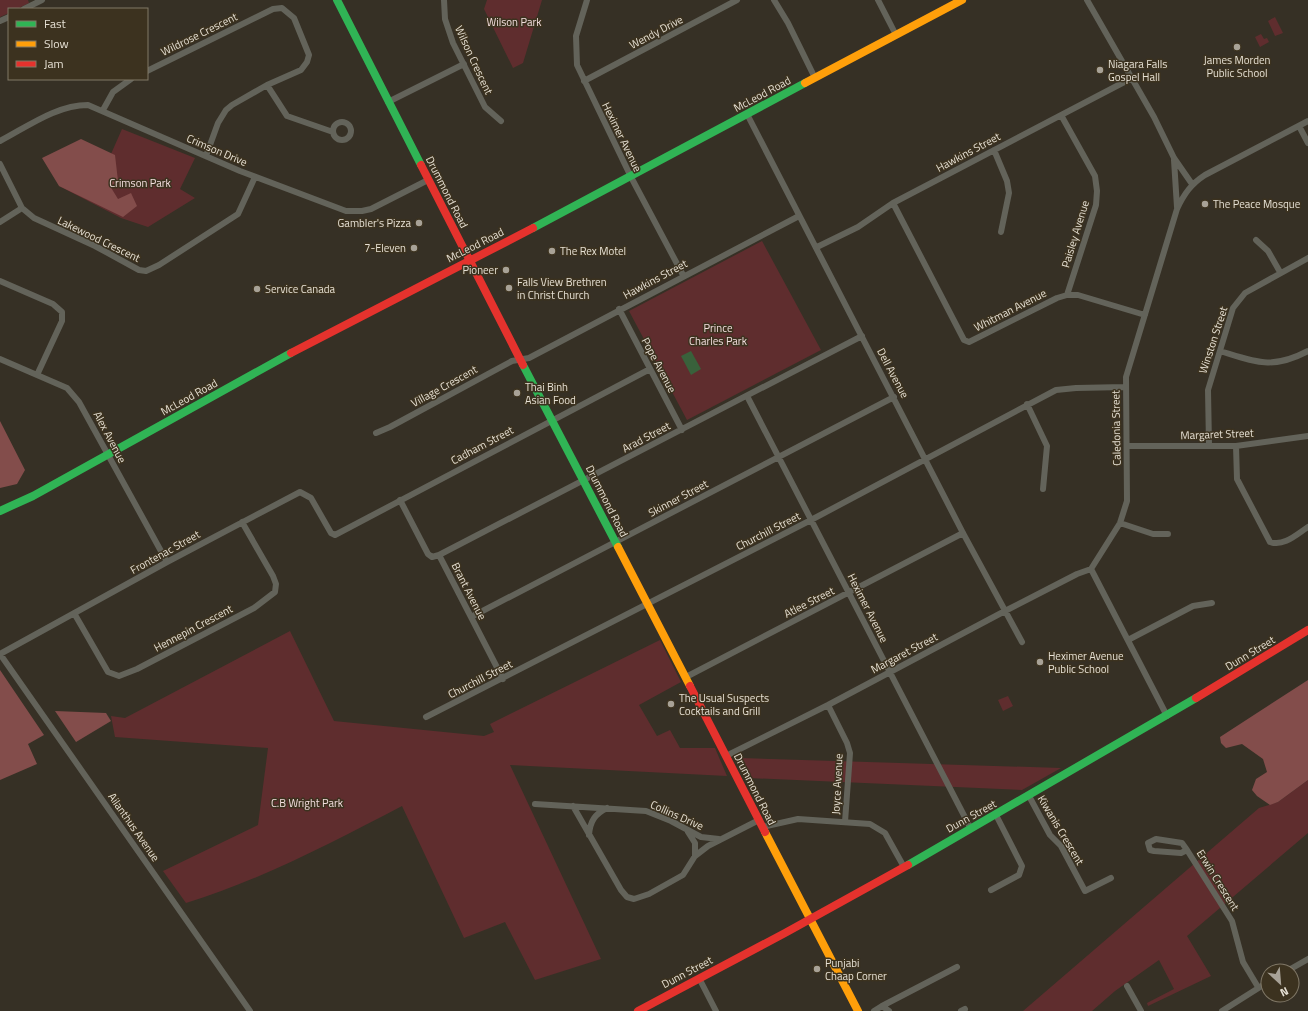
<svg xmlns="http://www.w3.org/2000/svg" width="1308" height="1011" font-family="'Titillium Web',sans-serif">
<rect width="100%" height="100%" fill="#363025"/>
<path fill="#5f2d2e" d="M0,0H28L29,3L17,9H9V13L0,17Z
M487,0H542L523,63L513,68L484,9Z
M1275,17L1283,33L1275,36L1268,21Z
M1261,34L1264,39L1267,38L1269,42L1260,47L1255,37Z
M122,129L195,158L180,189L195,198L148,227L121,218L59,186L111,154Z
M762,241L821,350L687,420L629,311Z
M290,631L334,721L484,736L494,732L490,724L660,640L681,682L639,705L657,736L670,730L680,748H715L727,776L510,765L601,959L535,980L505,922L464,938L402,806C333,842 261,880 186,903L163,871L258,825L268,748L115,737L111,716L125,718Z
M1008,696L1013,706L1003,711L998,700Z
M740,758L1061,768L1022,790L748,778Z
M1308,780V833L1187,936L1211,976L1148,1006L1147,1003L1174,989L1159,960L1115,991L1092,1011H1023L1259,808L1278,802Z"/>
<path fill="#834d4b" d="M81,139L115,155L118,181L110,186L118,199L131,193L137,206L123,217L59,186L42,158Z
M0,421L25,470L17,484L0,488Z
M0,670L44,735L28,744L37,764L0,780Z
M1308,680V780L1278,802L1270,805L1257,796L1252,790L1256,779L1267,772L1263,759L1242,744L1226,748L1221,743L1220,737Z
M55,711L106,713L111,721L76,742Z"/>
<path fill="#39613b" d="M691,351L701,369L691,375L681,356Z"/>
<g fill="none" stroke-linecap="round" stroke-linejoin="round">
<path stroke="#63635a" stroke-width="6" d="M444,0L445,19L453,43L485,107L501,121
M587,0L576,36L577,65L631,177L683,275
M774,0L788,23L815,78
M878,0L896,35
M1087,0L1154,117L1174,158L1192,184
M24,9L42,0
M0,21L9,17
M147,71L273,9L282,8L294,18L309,55L307,62L301,70L267,85L232,105L226,110L218,123L206,156
M584,81L737,0
M267,85L287,116L333,132
M388,102L464,64
M103,110L113,92L131,79
M747,114L963,533L1022,642
M1061,115L1095,176L1097,191L1096,205L1067,295
M333 131a9 9 0 1 1 18 0a9 9 0 1 1-18 0Z
M1299,126L1308,143
M0,141C27,127 56,105 88,105L240,171L346,211H362L371,209L428,180
M994,150L1007,181L1009,193L1001,232
M1174,160L1177,207
M0,164L22,208L34,218L95,246L139,270L146,271L159,265L238,214L255,177
M893,203L964,340L969,342L1057,298L1067,295H1078L1145,315
M0,222L22,208
M1256,240L1268,251L1280,272
M817,247L858,227L893,203L1132,78
M0,281L53,304L62,312V321L37,375
M619,309L682,430
M1220,351C1256,362 1272,370 1308,351
M0,359L67,388L79,402L167,562
M747,396L971,829
M1027,404L1047,446L1043,489
M376,433L390,427L512,361L529,358L799,216
M1209,445L1208,390L1233,308L1245,293L1308,258
M1127,446H1236L1308,436
M1236,446L1237,479L1270,542C1284,547 1297,534 1308,527
M400,500L428,554L432,557L439,555L862,336
M1120,523L1153,534H1168
M439,555L503,679
M1091,569L1120,523L1127,501L1126,377L1177,209C1184,194 1191,184 1205,175L1308,121
M1091,569L1167,716
M74,613L108,672L119,676L137,669L254,608L275,592L276,584L273,576L242,522
M471,617L894,397
M1128,640L1193,606L1212,603
M0,654L167,562L300,492L311,498L331,533L335,535L650,369
M0,654L250,1011
M686,677L963,533
M828,705L847,743L850,753L845,822
M426,717L811,520L1056,390L1076,388L1125,387
M726,756L828,705L1005,611L1077,574L1091,569
M1029,796L1050,835L1061,846L1085,891L1111,878
M535,804L646,811L671,821L701,837L719,839
M573,806L621,890L627,897L634,899L649,894L683,875L695,856L708,846L759,820
M762,827L798,819L870,824L885,833L904,867
M688,832L695,843V856
M589,835C590,821 595,814 607,808
M1187,850L1181,853L1154,851L1150,850L1148,843L1156,839L1182,843L1187,850L1232,921L1243,962L1258,987
M991,890L1019,875L1022,866L996,815
M1287,971L1308,959
M699,978L716,1011
M1127,986L1141,1011
M882,1006L957,967
M874,1011L882,1006L889,1011
M961,1011L965,1009
M1222,1011L1268,982"/>
<path stroke="#30b455" stroke-width="8" d="M337,0L421,165
M533,228L805,83
M523,365L618,547
M0,511L33,496L291,353
M908,865L1196,698"/>
<path stroke="#ff9f0a" stroke-width="8" d="M805,83L962,0
M618,547L690,686
M765,832L858,1011"/>
<path stroke="#e5322d" stroke-width="8" d="M421,165L523,365
M291,353L533,228
M690,686L765,832
M1196,698L1308,630
M638,1011L785,933L908,865"/>
</g>
<g fill="#a8a297" stroke="#3c321f" stroke-width="1.5">
<circle cx="1237" cy="47" r="4"/>
<circle cx="1100" cy="70" r="4"/>
<circle cx="1205" cy="204" r="4"/>
<circle cx="419" cy="223" r="4"/>
<circle cx="414" cy="248" r="4"/>
<circle cx="552" cy="251" r="4"/>
<circle cx="506" cy="270" r="4"/>
<circle cx="509" cy="288" r="4"/>
<circle cx="257" cy="289" r="4"/>
<circle cx="517" cy="393" r="4"/>
<circle cx="1040" cy="662" r="4"/>
<circle cx="671" cy="704" r="4"/>
<circle cx="817" cy="969" r="4"/>
</g>
<g text-anchor="middle" stroke-width="3" stroke-linejoin="round" paint-order="stroke">
<g font-size="11" fill="#f3dede" stroke="#3c321f">
<text x="514" y="26">Wilson Park</text>
<text x="140" y="187">Crimson Park</text>
<text x="718" y="332">Prince<tspan x="718" dy="13">Charles Park</tspan></text>
<text x="307" y="807">C.B Wright Park</text>
</g>
<g font-size="11" fill="#e6e0d4" stroke="#3c321f">
<text transform="translate(656 32) rotate(-28)" y="4">Wendy Drive</text>
<text transform="translate(199 34) rotate(-26)" y="4">Wildrose Crescent</text>
<text transform="translate(474 60) rotate(65)" y="4">Wilson Crescent</text>
<text transform="translate(762 94) rotate(-28)" y="4">McLeod Road</text>
<text transform="translate(622 137) rotate(64)" y="4">Heximer Avenue</text>
<text transform="translate(217 150) rotate(23)" y="4">Crimson Drive</text>
<text transform="translate(968 152) rotate(-28)" y="4">Hawkins Street</text>
<text transform="translate(447 192) rotate(63)" y="4">Drummond Road</text>
<text transform="translate(1075 234) rotate(-73)" y="4">Paisley Avenue</text>
<text transform="translate(99 239) rotate(26)" y="4">Lakewood Crescent</text>
<text transform="translate(475 245) rotate(-27)" y="4">McLeod Road</text>
<text transform="translate(655 279) rotate(-28)" y="4">Hawkins Street</text>
<text transform="translate(1010 310) rotate(-27)" y="4">Whitman Avenue</text>
<text transform="translate(1213 340) rotate(-72)" y="4">Winston Street</text>
<text transform="translate(659 365) rotate(62)" y="4">Pope Avenue</text>
<text transform="translate(893 373) rotate(62)" y="4">Dell Avenue</text>
<text transform="translate(444 386) rotate(-29)" y="4">Village Crescent</text>
<text transform="translate(189 397) rotate(-29)" y="4">McLeod Road</text>
<text transform="translate(1116 428) rotate(-91)" y="4">Caledonia Street</text>
<text transform="translate(1217 434) rotate(-2)" y="4">Margaret Street</text>
<text transform="translate(110 437) rotate(62)" y="4">Alex Avenue</text>
<text transform="translate(646 437) rotate(-28)" y="4">Arad Street</text>
<text transform="translate(482 445) rotate(-28)" y="4">Cadham Street</text>
<text transform="translate(678 498) rotate(-28)" y="4">Skinner Street</text>
<text transform="translate(607 501) rotate(63)" y="4">Drummond Road</text>
<text transform="translate(768 531) rotate(-27)" y="4">Churchill Street</text>
<text transform="translate(165 552) rotate(-29)" y="4">Frontenac Street</text>
<text transform="translate(469 591) rotate(63)" y="4">Brant Avenue</text>
<text transform="translate(809 602) rotate(-27)" y="4">Atlee Street</text>
<text transform="translate(868 608) rotate(63)" y="4">Heximer Avenue</text>
<text transform="translate(193 628) rotate(-28)" y="4">Hennepin Crescent</text>
<text transform="translate(904 653) rotate(-28)" y="4">Margaret Street</text>
<text transform="translate(1250 653) rotate(-31)" y="4">Dunn Street</text>
<text transform="translate(480 679) rotate(-27)" y="4">Churchill Street</text>
<text transform="translate(837 784) rotate(-87)" y="4">Joyce Avenue</text>
<text transform="translate(755 789) rotate(63)" y="4">Drummond Road</text>
<text transform="translate(677 815) rotate(24)" y="4">Collins Drive</text>
<text transform="translate(971 816) rotate(-29)" y="4">Dunn Street</text>
<text transform="translate(134 827) rotate(55)" y="4">Ailanthus Avenue</text>
<text transform="translate(1061 830) rotate(59)" y="4">Kiwanis Crescent</text>
<text transform="translate(1218 880) rotate(58)" y="4">Erwin Crescent</text>
<text transform="translate(687 972) rotate(-28)" y="4">Dunn Street</text>
</g>
<g font-size="11" fill="#e6e0d4" stroke="#3c321f" text-anchor="start">
<text x="1237" y="64" text-anchor="middle">James Morden<tspan x="1237" dy="13">Public School</tspan></text>
<text x="1108" y="68">Niagara Falls<tspan x="1108" dy="13">Gospel Hall</tspan></text>
<text x="1213" y="208">The Peace Mosque</text>
<text x="411" y="227" text-anchor="end">Gambler's Pizza</text>
<text x="406" y="252" text-anchor="end">7-Eleven</text>
<text x="560" y="255">The Rex Motel</text>
<text x="498" y="274" text-anchor="end">Pioneer</text>
<text x="517" y="286">Falls View Brethren<tspan x="517" dy="13">in Christ Church</tspan></text>
<text x="265" y="293">Service Canada</text>
<text x="525" y="391">Thai Binh<tspan x="525" dy="13">Asian Food</tspan></text>
<text x="1048" y="660">Heximer Avenue<tspan x="1048" dy="13">Public School</tspan></text>
<text x="679" y="702">The Usual Suspects<tspan x="679" dy="13">Cocktails and Grill</tspan></text>
<text x="825" y="967">Punjabi<tspan x="825" dy="13">Chaap Corner</tspan></text>
</g>
</g>
<rect x="8" y="8" width="140" height="72" fill="#3c321f" stroke="#807867"/>
<rect x="16" y="21" width="20" height="6" fill="#30b455" stroke="#807867"/>
<text x="44" y="28" font-size="12" fill="#e6e0d4">Fast</text>
<rect x="16" y="41" width="20" height="6" fill="#ff9f0a" stroke="#807867"/>
<text x="44" y="48" font-size="12" fill="#e6e0d4">Slow</text>
<rect x="16" y="61" width="20" height="6" fill="#e5322d" stroke="#807867"/>
<text x="44" y="68" font-size="12" fill="#e6e0d4">Jam</text>
<g transform="translate(1280 983) rotate(154)"><circle r="19" fill="#3c321f" stroke="#807867"/>
<path d="M0-3L7 15L0 10L-7 15Z" fill="#a8a297"/>
<text y="-6" font-size="11" font-weight="bold" text-anchor="middle" fill="#e6e0d4">N</text>
</g>
</svg>
